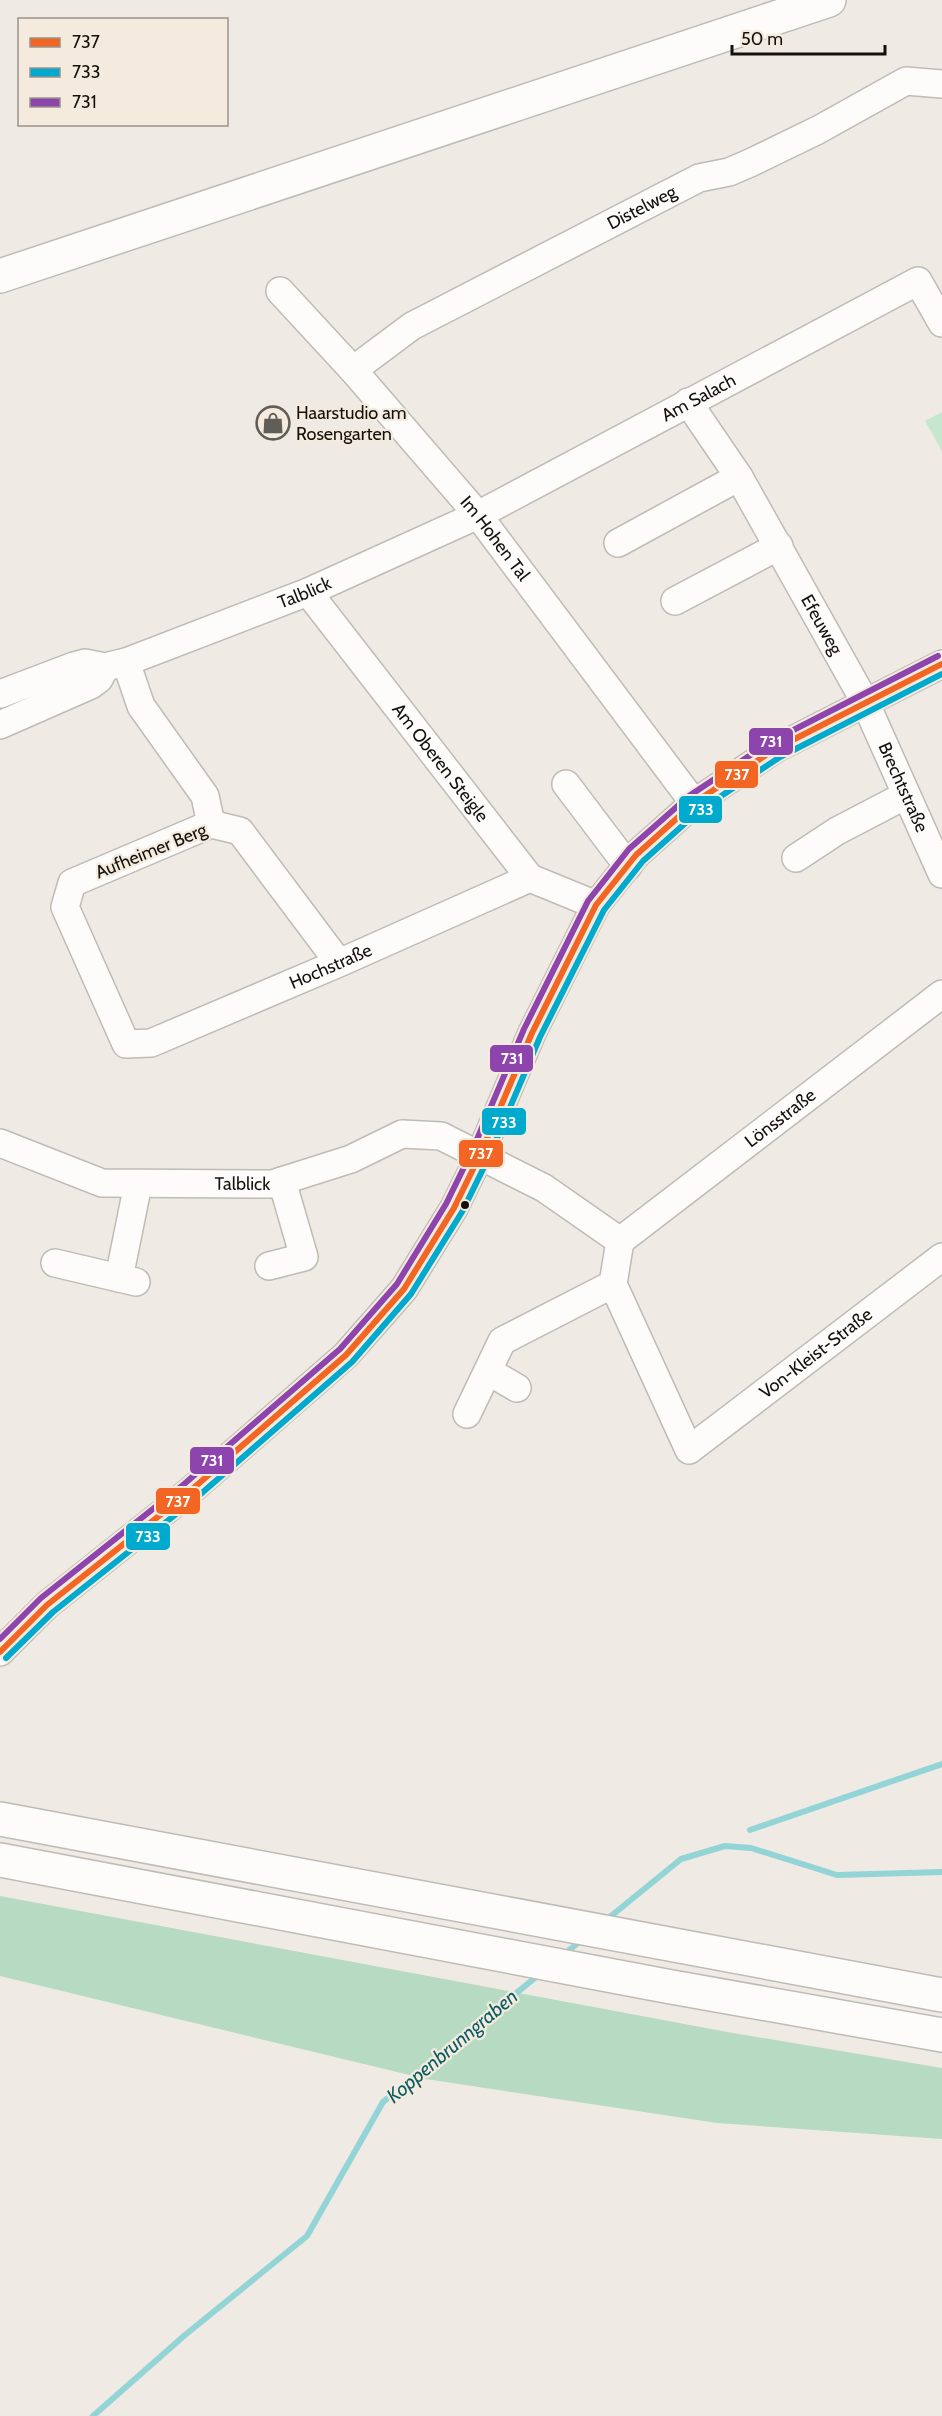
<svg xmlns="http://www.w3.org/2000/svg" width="942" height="2416" font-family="Cabin,sans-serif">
<rect width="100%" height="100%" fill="#efeae3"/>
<path fill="#c4e7ce" d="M942,412V451L925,421Z"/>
<path fill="#b7dbc2" d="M0,1896L733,2033L942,2068V2139L717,2123L426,2079L0,1976Z"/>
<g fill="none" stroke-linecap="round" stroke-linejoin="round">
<path stroke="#93d4d6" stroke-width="6" d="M750,1830L942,1764
M605,1921L681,1859L725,1846L751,1848L837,1875L942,1872
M563,1955L583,1939
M93,2416L185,2335L307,2236L383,2102L541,1973"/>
<defs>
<g id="minor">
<path id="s1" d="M280,291L353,370L478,515L694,803"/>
<path id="s2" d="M353,370L412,326L699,178L729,172L750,163L818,130L906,81L942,84"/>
<path id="s3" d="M688,402L739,477L865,702L942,874"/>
<path d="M618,543L739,477"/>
<path id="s4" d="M308,592L530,878L596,905"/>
<path d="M675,601L779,546"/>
<path d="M126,662L141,706L205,796L211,824"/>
<path id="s5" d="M0,694L74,666L85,663L105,667L126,662L308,592L478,515L918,281L942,323"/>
<path d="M0,725L91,685L99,679L105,667"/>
<path d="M566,784L628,866"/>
<path d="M796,858L837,831L906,795"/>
<path id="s6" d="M339,963L240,831L211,824L72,883L65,907L126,1044L151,1043L339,963L530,878"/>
<path id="s7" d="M0,1143L102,1183L272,1184L351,1159L402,1134L441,1136L544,1188L620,1241L613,1284L689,1450L942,1257"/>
<path id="s8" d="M620,1241L942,994"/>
<path d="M55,1263L119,1278"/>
<path d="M269,1266L304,1257L282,1181"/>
<path d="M136,1282L119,1278L138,1184"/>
<path d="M488,1371L517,1388"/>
<path d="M467,1414L502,1341L613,1284"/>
<path d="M0,1652L47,1605L189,1492L346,1355L404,1289L454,1208L480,1155L532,1033L596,905L636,855L694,803L775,749L942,664"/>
</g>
<path id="major" d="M0,276L829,0"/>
<path id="highway" d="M0,1819L942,1995
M0,1860L666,1986L942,2035"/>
</defs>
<use href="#minor" stroke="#bfbbb5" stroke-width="30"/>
<use href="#major" stroke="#bfbbb5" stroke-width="36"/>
<use href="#highway" stroke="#bfbbb5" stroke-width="36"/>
<use href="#minor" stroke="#fdfcfb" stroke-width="27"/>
<use href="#major" stroke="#fdfcfb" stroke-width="33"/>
<use href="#highway" stroke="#fdfcfb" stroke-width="33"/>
<defs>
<path id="bus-1" d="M0,1652L47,1605L189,1492L346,1355L404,1289L454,1208L480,1155L532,1033L596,905L636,855L694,803L775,749L942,664"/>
<path id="bus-2" d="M6,1658L53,1612L195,1499L352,1362L411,1294L462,1212L488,1159L540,1037L604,910L643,861L700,810L780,757L942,674"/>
<path id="bus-3" d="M0,1639L41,1598L183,1485L340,1349L397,1284L446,1204L472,1151L524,1029L588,901L629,849L689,796L770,742L938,656"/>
</defs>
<use href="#bus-1" stroke="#f4ebde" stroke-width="10"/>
<use href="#bus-2" stroke="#f4ebde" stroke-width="10"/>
<use href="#bus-3" stroke="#f4ebde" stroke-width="10"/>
<use href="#bus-1" stroke="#f26522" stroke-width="6"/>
<use href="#bus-2" stroke="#00a9ce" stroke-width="6"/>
<use href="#bus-3" stroke="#8e44ad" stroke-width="6"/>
</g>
<defs>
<symbol id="shop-ring" viewBox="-11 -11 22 22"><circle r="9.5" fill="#f4ebde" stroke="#615d58" stroke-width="1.5"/><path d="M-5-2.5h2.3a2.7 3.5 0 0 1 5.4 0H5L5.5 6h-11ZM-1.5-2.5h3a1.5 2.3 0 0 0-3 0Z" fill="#615d58"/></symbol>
</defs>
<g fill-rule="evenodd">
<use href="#shop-ring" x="254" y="404" width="38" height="38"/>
</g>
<circle fill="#14110d" stroke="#f4ebde" stroke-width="2" cx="465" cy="1205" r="5"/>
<g text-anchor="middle" stroke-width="4.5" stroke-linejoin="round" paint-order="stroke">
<g font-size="18" fill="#14110d" stroke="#f4ebde">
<text dy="6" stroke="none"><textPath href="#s2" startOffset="332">Distelweg</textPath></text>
<text dy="6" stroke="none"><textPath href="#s5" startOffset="764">Am Salach</textPath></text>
<text dy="6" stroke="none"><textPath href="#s1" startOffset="328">Im Hohen Tal</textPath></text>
<text dy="6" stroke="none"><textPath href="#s5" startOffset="324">Talblick</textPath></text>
<text dy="6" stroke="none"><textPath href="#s3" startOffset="260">Efeuweg</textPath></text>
<text dy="6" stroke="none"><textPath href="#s4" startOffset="216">Am Oberen Steigle</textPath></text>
<text dy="6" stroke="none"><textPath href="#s3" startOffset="442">Brechtstraße</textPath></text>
<text transform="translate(151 851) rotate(-22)" y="6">Aufheimer Berg</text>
<text dy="6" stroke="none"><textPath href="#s6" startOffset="741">Hochstraße</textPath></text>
<text dy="6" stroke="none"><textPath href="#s8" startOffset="202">Lönsstraße</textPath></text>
<text dy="6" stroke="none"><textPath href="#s7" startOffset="250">Talblick</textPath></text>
<text dy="6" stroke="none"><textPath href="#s7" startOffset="1052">Von-Kleist-Straße</textPath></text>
</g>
<g font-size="18" fill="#14110d" stroke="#f4ebde" text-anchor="start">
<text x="296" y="419">Haarstudio am<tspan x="296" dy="21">Rosengarten</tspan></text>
</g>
<g font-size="20" font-style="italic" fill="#0a5e63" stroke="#f4ebde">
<text transform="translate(452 2046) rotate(-40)" y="7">Koppenbrunngraben</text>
</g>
</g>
<g stroke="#f4ebde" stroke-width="2">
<rect x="748" y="727" width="46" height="29" rx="6" fill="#8e44ad"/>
<rect x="714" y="760" width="45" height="29" rx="6" fill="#f26522"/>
<rect x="678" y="795" width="45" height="29" rx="6" fill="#00a9ce"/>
<rect x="489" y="1044" width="45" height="29" rx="6" fill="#8e44ad"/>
<rect x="481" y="1107" width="46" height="29" rx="6" fill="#00a9ce"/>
<rect x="458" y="1139" width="46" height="29" rx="6" fill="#f26522"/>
<rect x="189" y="1446" width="46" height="29" rx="6" fill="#8e44ad"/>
<rect x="155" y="1487" width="46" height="28" rx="6" fill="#f26522"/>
<rect x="125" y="1522" width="46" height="29" rx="6" fill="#00a9ce"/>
</g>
<g font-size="16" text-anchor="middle" font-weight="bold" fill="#fff">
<text x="771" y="747">731</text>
<text x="737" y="780">737</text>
<text x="701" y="815">733</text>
<text x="512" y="1064">731</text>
<text x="504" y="1128">733</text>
<text x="481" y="1159">737</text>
<text x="212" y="1466">731</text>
<text x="178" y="1507">737</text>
<text x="148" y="1542">733</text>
</g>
<rect x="18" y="18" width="210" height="108" fill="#f4ebde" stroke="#9a948a" stroke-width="1.5"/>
<rect x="30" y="38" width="30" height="9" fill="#f26522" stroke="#9a948a" stroke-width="1.5"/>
<text x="72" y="48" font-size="18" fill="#14110d">737</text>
<rect x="30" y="68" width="30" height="9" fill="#00a9ce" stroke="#9a948a" stroke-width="1.5"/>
<text x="72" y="78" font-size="18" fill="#14110d">733</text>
<rect x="30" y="98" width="30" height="9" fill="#8e44ad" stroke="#9a948a" stroke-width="1.5"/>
<text x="72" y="108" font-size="18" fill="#14110d">731</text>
<path d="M732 45v9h153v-9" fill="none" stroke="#14110d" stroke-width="3"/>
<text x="741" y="45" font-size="18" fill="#14110d" stroke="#f4ebde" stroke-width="4.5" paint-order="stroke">50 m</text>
</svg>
